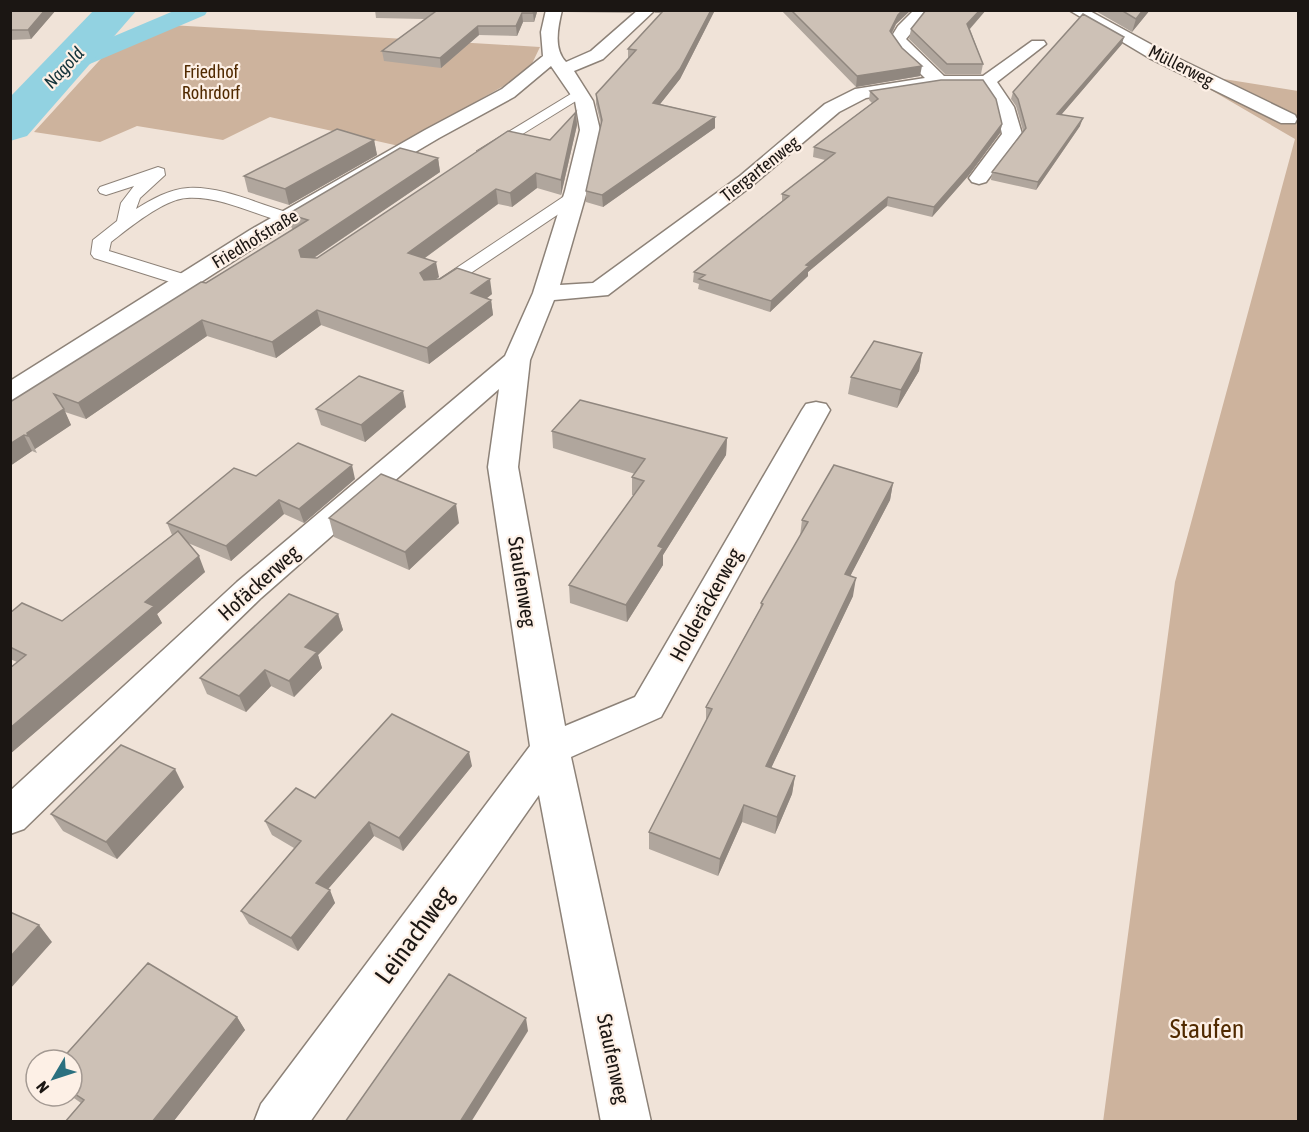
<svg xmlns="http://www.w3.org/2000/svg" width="1309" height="1132" font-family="'Asap Condensed',sans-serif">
<rect width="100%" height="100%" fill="#f0e3d8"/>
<path fill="#cdb39d" d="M170,25L540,47L528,72L399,146L270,117L223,140L137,126L100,142L34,132L109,50Z
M1180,72L1298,91V1121L1103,1122L1175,582L1295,139Z"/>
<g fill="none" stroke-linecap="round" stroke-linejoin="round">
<path fill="#92d2e1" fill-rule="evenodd" d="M176,10H208L205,15L78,69L69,72L60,69L56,64L60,59Z"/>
<path fill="#92d2e1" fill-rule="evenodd" d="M94,10H137L27,136L10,141V97Z"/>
<defs>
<path id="service" d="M579,89L584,90L586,93L584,96L490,154H480L477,151Z
M158,167L164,169L165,175L140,198L136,209C151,200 169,189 188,188C222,186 260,205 293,214L295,218L293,222L287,223C255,215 221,196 187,198C164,199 129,228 111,242L109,251L193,277L195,281L193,285L186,287L94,258L91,254L93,240L117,221L121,203L134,186L106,195L100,193L98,190L100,187Z
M575,191L581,193L583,196L581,199L441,293H427L425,289L569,193Z"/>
<path id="minor" d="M546,10H562C558,27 553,49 566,62L591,51L638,10H655L603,59L574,71L593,101L600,130L587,191L560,285L593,283L740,176L825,104L855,89L925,78L902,56L890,39L898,26L914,10H930L906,39L944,76H983L1032,41H1044L1046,44L997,82L1014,107L1022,134L986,182L979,184L972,182L969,178L1002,134L996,107L982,86H939L866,98L839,112L754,184L608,295L554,300L530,360L518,467L565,726L635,697L802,410L806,404L816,402L826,404L830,410L661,717L571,757L651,1122H601L539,795L310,1122H254L261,1104L530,746L488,467L499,389L261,598L24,829L10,834V791L237,582L505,356L533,293L565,191L580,130L575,101L551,66L514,97L439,138L266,240L20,399L10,401V381L250,230L425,130L502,89L543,56L541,32Z
M1069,10H1088L1163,51L1295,115L1297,119L1295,123H1281L1151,59Z"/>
</defs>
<use href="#service" stroke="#8d8278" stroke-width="2"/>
<use href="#minor" stroke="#8d8278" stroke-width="3"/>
<use href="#service" fill="#fff" fill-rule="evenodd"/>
<use href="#minor" fill="#fff" fill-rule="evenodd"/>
</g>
<path fill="#b0a69d" d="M10,10H56L31,39L10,40Z
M375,10H544L543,12H537L534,22H523L517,36L479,35L441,68L384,61L382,51L425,19L376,18Z
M563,10H634L631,13L564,12Z
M655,10H715L680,79L660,104L715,117V128L603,207L586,202V191L601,124L596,104V94L628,59V49L662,13H655Z
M781,10H911L896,24L892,34L920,76L856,87Z
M986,10L970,29L983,64L981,74H945L909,39L911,29Z
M1094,10H1150L1132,32Z
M1122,44L1061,115L1080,126L1036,190L991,180L992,172L1023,131L1016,106L1011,99L1013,92Z
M870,91L1002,124L1000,133L969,175L932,217L887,206L808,272V276L770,312L698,289L699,284L693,282L694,272L782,201V194L825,160L813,157L814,147L872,103L869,100Z
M576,112L577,125L561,195L537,188L512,207L498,204L425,258L439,277L435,280L492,294L487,298L491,300L493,315L429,364L321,325L276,358L207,336L86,419L65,412L71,425L35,449L37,453L32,451L10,466V402L294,229H292L288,214L438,158L440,172L314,258H317L550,140Z
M374,140L377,155L289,205L248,192L244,176Z
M922,353L919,371L897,408L848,394L851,377Z
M406,407L365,442L321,425L316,409Z
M552,431L727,438L726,455L663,555V565L627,622L570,603L569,585L634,495H632V477L635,474L553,448Z
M256,476L355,479L304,523L284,514L231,561L188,543L205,572L157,614L162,623L10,754V668L17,662L10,659V613L62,621L172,535L167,523Z
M893,483L890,500L850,576L853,596L771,768L795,776L792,794L775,834L742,822L718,876L649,849V832L706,721V707L760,609L761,603L800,536L802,520Z
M329,518L459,523L409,570L334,537Z
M338,614L343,630L318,655L322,668L294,697L271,686L246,712L207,694L200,678Z
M472,766L403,851L374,836L328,889L335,903L298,951L249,924L241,911L294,848L272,835L265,821L315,798Z
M184,787L117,859L63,831L51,814Z
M237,1017L245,1030L173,1122H65L81,1103L71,1096L72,1060Z"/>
<path fill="#90877f" d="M45,10H56L31,39L28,30Z
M534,10H537V12L534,22L533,13Z
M711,10H715L680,79L653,113V103Z
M903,10H911L896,24L888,40L890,31L898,15Z
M980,10H986L966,33L967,24Z
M1143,10H1150L1132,32L1136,19Z
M522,13L523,22L517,36L516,26Z
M478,26L479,35L441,68L440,58Z
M1124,37L1122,44L1055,122L1057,114Z
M922,66L920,76L856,87L857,76Z
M576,112L577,125L561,195V180Z
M715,117V128L603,207L602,195Z
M1083,118L1080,126L1036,190L1038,182Z
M1002,124L1000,133L969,175L932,217L934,207Z
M374,140L377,155L289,205L285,189Z
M438,158L440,172L303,265L299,250Z
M536,173L537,188L512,207L510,193Z
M496,189L498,204L411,268L408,253Z
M888,197L887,206L808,272V276L770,312L771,301L806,265Z
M436,262L439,277L423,288L420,273Z
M490,279L492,294L473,309L471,293Z
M491,300L493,315L429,364L427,348Z
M317,310L321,325L276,358L272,342Z
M202,320L207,336L86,419L78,403Z
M922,353L919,371L897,408L901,390Z
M403,391L406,407L365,442L361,425Z
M64,409L71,425L35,449L27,433Z
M24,435L32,451L10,466V444Z
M727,438L726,455L663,555V565L627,622L626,605L658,546Z
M352,465L355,479L304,523L299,509Z
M893,483L890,500L842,592L845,574Z
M279,500L284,514L231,561L226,546Z
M456,504L459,523L409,570L405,552Z
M199,556L205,572L157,614L162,623L10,754V728L145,602Z
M856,578L853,596L764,783L766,766Z
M338,614L343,630L318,655L322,668L294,697L289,681L305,647Z
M265,670L271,686L246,712L239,696Z
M469,752L472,766L403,851L399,838Z
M175,769L184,787L117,859L106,842Z
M795,776L792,794L775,834L777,817Z
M744,805L742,822L718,876L720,859Z
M369,822L374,836L322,896L316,883Z
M330,890L335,903L298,951L291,938Z
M39,925L52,942L10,989V957Z
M237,1017L245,1030L173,1122H152Z
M526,1018L528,1031L471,1122H460Z"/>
<path fill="#cdc1b6" stroke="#90877f" stroke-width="1.5" d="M10,10H45L28,30H10Z
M434,10H534L533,13H522L516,26H478L440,58L382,51L436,11Z
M664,10H711L680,69L653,103L715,117L602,195L586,191L602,120L596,94L636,50L628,49Z
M791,10H903L898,15L890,31L902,48L922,66L857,76Z
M926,10H980L967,24L983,64H947L911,29Z
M1121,10H1143L1136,19Z
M1083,14L1124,37L1057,114L1083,118L1038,182L992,172L1026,128L1018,99L1013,92Z
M941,80H983L996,99L1002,124L971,165L934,207L888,197L806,265L809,266L771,301L699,279L705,275L694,272L789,196L782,194L835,153L814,147L878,99L870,91Z
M576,112L561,180L536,173L510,193L496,189L408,253L436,262L420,273L424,280L440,279L457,268L490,279L471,293L491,300L427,348L317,310L272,342L202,320L78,403L54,394L64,409L27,433L28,436L24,435L10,444V402L201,282L206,283L308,220L288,214L400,148L438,158L299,250L301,257L317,258L508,131L550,140Z
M337,129L374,140L285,189L244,176Z
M874,341L922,353L901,390L851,377Z
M359,376L403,391L361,425L316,409Z
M580,400L727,438L658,546L663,548L626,605L569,585L644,481L632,477L645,459L552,431Z
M298,443L352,465L299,509L279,500L226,546L167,523L234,468L256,476Z
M834,465L893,483L845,574L856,578L766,766L795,776L777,817L744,805L720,859L649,832L712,709L706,707L763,604L761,603L808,522L802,520Z
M381,474L456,504L405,552L329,518Z
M178,531L199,556L145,602L154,606L10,728V668L26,655L10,647V613L22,603L62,621Z
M289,594L338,614L305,647L317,652L289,681L265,670L239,696L200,678Z
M392,714L469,752L399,838L369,822L316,883L330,890L291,938L241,911L301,841L265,821L296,788L315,798Z
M121,745L175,769L106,842L51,814Z
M10,912L39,925L10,957Z
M148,963L237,1017L152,1122H65L84,1100L72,1092V1060H61Z
M449,974L526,1018L460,1122H345Z"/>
<g text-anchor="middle" stroke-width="4.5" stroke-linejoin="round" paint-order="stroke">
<g font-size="18" fill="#1b1613" stroke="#fdf0e6">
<text transform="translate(1181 66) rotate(27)" y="6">Müllerweg</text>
<text transform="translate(760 169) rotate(-38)" y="6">Tiergartenweg</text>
<text transform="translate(255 239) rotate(-31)" y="6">Friedhofstraße</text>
</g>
<g font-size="18" font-style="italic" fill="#123239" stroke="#fdf0e6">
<text transform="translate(64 68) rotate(-47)" y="6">Nagold</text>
</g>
<g font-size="18" fill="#512a00" stroke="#fdf0e6">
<text x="211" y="78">Friedhof<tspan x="211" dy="21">Rohrdorf</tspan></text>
</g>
<g font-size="21" fill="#1b1613" stroke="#fdf0e6">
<text transform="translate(522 582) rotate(81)" y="7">Staufenweg</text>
<text transform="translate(259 583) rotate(-42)" y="7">Hofäckerweg</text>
<text transform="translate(706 605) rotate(-61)" y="7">Holderäckerweg</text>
<text transform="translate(613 1059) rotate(78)" y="7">Staufenweg</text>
</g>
<g font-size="26" fill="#1b1613" stroke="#fdf0e6">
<text transform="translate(414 935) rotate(-54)" y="9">Leinachweg</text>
</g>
<g font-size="26" fill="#512a00" stroke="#fdf0e6">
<text x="1207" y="1038">Staufen</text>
</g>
</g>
<rect width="1309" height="1132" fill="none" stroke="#1b1613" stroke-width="24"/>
<g transform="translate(54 1078) rotate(231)"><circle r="28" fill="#fdf0e6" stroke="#a39992" stroke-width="1.5"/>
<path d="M0-4.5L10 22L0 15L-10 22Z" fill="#2b707f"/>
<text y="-9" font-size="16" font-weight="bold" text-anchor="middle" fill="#1b1613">N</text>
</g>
</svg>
